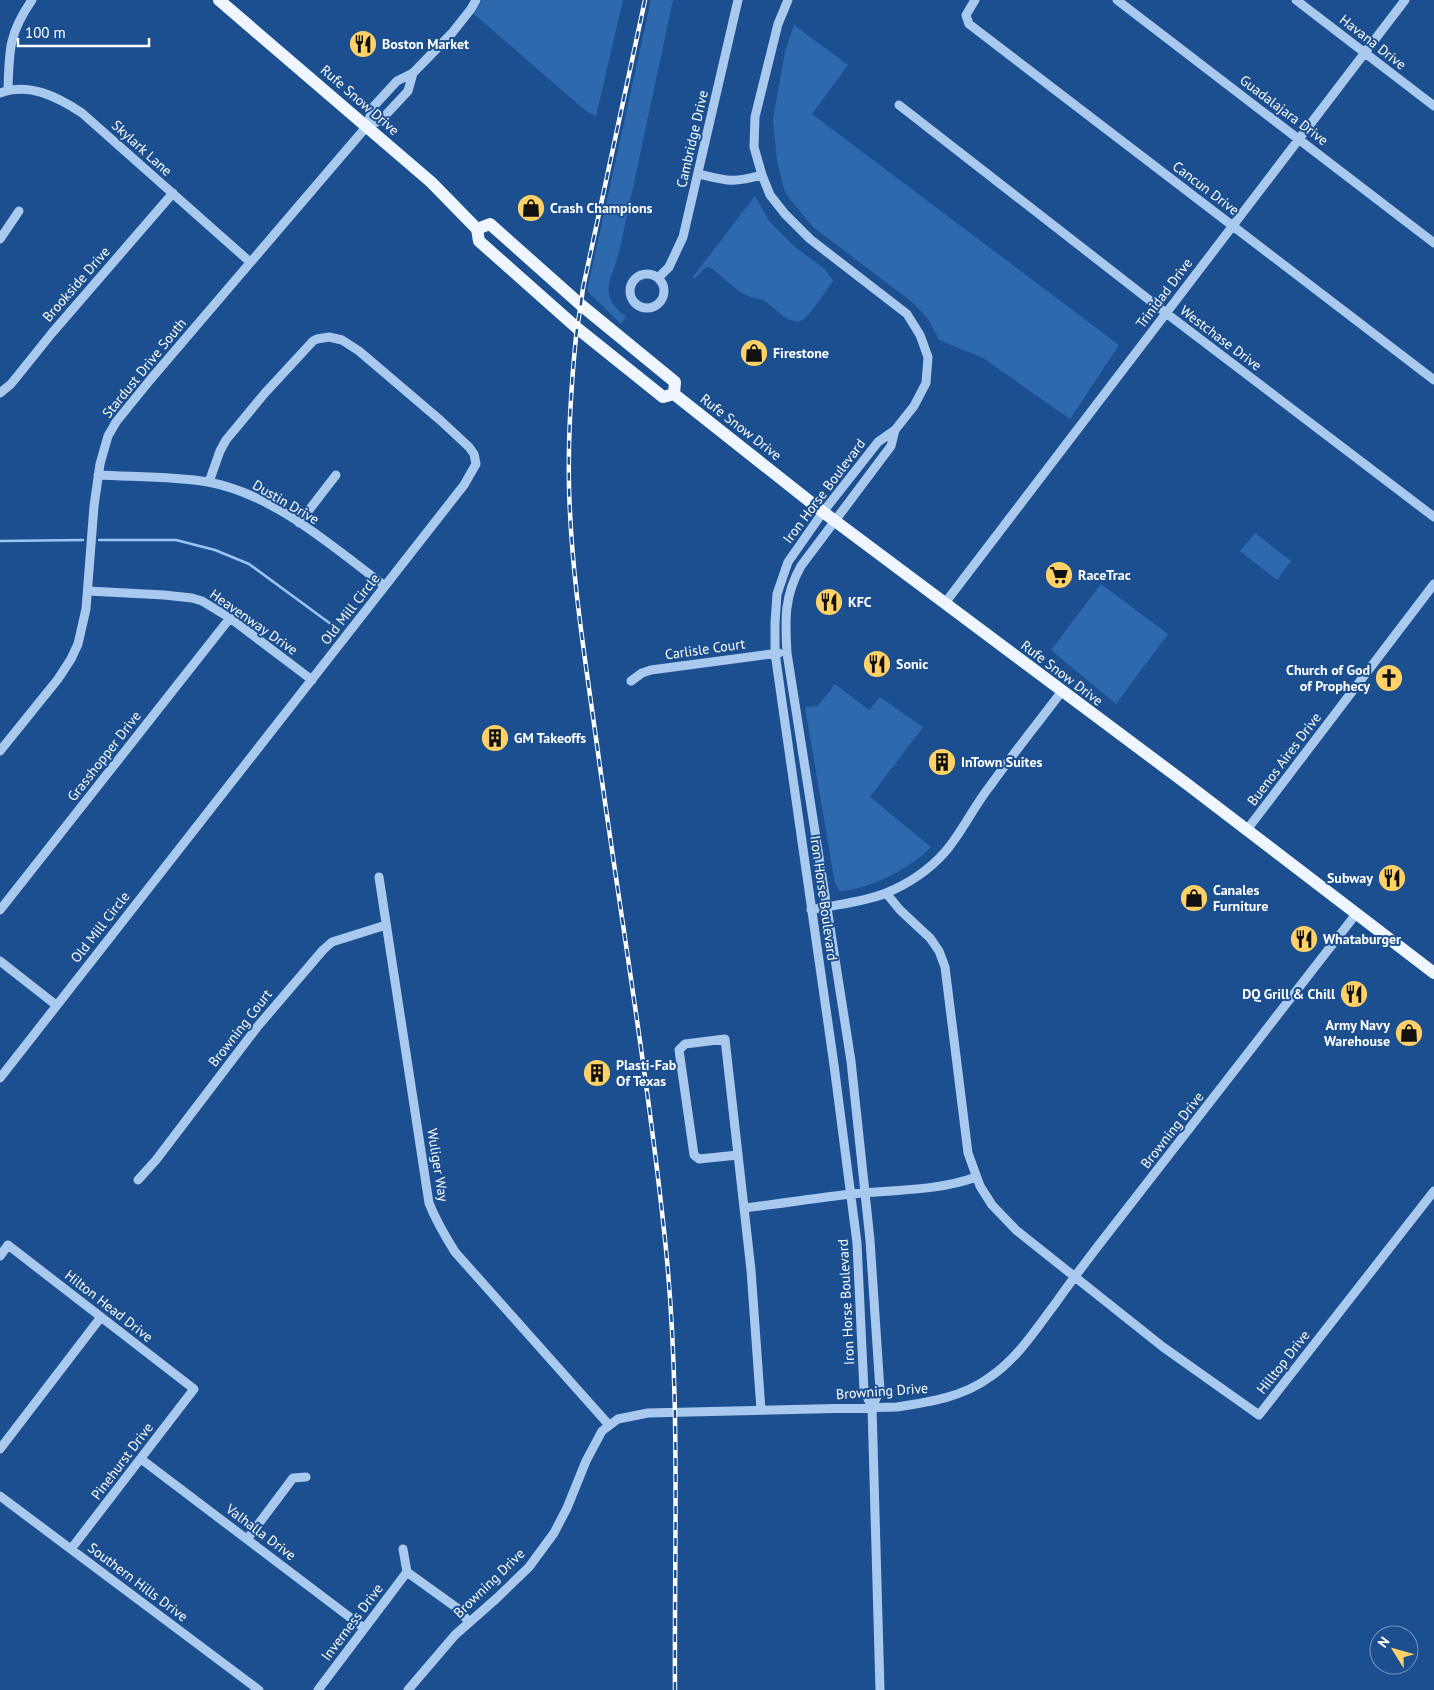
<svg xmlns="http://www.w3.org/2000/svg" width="1434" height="1690" font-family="'PT Sans',sans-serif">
<rect width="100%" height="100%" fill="#1b4f8f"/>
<path fill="#2e69ad" d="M482,0H623L596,116L586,111L474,14Z
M651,0H673L619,253C610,283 598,294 626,317L621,324L587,291Z
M794,25L848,65L812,114L1119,345L1070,419L983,358L939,340L928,319L912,302L813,227L785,193L777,161L773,119L785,52Z
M755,196L769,221L795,247L825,269L833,281C827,289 810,316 802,320C790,326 775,308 766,302C760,298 754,299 748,296C737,292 721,275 711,268L706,267L695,278H692Z
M1255,533L1291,561L1277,580L1240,551Z
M1101,584L1168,634L1116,704L1051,650Z
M835,684L869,710L880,697L923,727L870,797L931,847C912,868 868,890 840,891L835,884L805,707L818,706Z"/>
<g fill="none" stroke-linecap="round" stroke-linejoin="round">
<path stroke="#9cc4f0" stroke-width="2.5" d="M99,540H176L215,550L249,564L339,630
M0,541L83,540"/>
<path stroke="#a9c9ee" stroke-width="9" d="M788,0L778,24L755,117L754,147L762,175L770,195L785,214L810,239L907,314L920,335L928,357L926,383L914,406L895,430L878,442L823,512L788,562L777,594L775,623V653L834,1065L857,1243L864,1391L872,1407L880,1690
M975,0L966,15L969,24L1434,380
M1117,0L1434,243
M1296,0L1434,106
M8,90C9,50 9,33 32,0
M0,93C29,82 58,97 82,113L250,262
M899,105L1166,313L1434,517
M367,126L381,120L408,91L413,73
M699,174C728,181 733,183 762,175
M0,239L19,211
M630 291a17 17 0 1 1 34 0a17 17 0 1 1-34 0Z
M658,278L669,267L683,237L738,0
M0,393L11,384L52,333L173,193
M98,475C134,477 172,476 208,482C274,494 333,547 385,586
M299,523L336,475
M88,591L164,595L192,598L202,601L230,618L312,680
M945,603L1405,0
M631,681L642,673L651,670L779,653
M0,751L58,679L71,659L78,644L86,609L94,506L100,464L108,436L116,422L150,380L367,126L373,107L397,81L413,73L452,33L471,9L476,0
M1246,831L1434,584
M379,877L429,1203C436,1221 445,1236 455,1252L609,1425
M886,893L900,910L930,938L939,951L945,967L968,1153L980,1186L992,1205L1016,1230L1163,1347L1259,1415L1434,1191
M0,910L230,618
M811,910C836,904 862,903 886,893C908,884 929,870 945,852C961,834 974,806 990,786C1013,754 1038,723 1062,691
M0,961L56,1005
M0,1078L464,485L476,464L474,454L469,447L440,420L359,351L342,340L329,337L317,339L313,341L265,393L226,440L220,451L209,482
M738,1155L699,1159L694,1155L679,1050L685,1044L725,1039L751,1270L761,1410
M138,1180L156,1160L258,1026L323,950L332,942L386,925
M744,1208C780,1204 815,1198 851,1194C891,1190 939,1191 976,1177
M0,1256L8,1245L194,1389L71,1549
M872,1407L880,1390L870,1240L851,1061L787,653C785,620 784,596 801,566L891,446L895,430
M0,1449L101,1317
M141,1459L364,1628
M0,1496L259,1690
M248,1538L293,1478L306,1477
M403,1549L407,1572
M407,1572L457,1608L469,1622
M318,1690L407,1572
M408,1690L455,1635L497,1598L529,1567L554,1533L567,1508L586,1461L602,1431L618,1419L648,1413L897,1407C930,1402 963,1397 990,1377C1017,1359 1036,1329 1055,1304C1071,1281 1088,1259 1105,1237C1188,1129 1273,1022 1356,914"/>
<path stroke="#f0f6ff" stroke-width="12" d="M219,0L431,182L477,229L479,241L577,328L663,397L674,394
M477,229L490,224L581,305L675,382L674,394
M674,394L823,512L1187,784L1434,973"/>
<defs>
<path id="rail" d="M645,0L583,288C581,305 578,321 576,337C571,387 568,436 569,486C571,578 587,670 599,760C621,917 647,1073 664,1230C681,1383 674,1536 675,1690"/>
</defs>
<use href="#rail" stroke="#fff" stroke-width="4.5"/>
<use href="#rail" stroke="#1b4f8f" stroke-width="2.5" stroke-dasharray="8" stroke-linecap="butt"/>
</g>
<defs>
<symbol id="restaurant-disc" viewBox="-11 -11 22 22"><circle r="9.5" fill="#ffd166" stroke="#1b4f8f"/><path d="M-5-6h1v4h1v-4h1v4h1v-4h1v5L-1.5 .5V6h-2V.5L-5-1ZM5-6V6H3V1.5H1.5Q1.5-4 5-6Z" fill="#111"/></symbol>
<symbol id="shop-disc" viewBox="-11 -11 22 22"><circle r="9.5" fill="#ffd166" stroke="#1b4f8f"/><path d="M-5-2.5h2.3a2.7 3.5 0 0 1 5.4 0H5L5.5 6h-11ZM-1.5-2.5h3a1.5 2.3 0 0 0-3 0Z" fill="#111"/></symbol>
<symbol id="supermarket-disc" viewBox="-11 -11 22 22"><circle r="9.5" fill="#ffd166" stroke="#1b4f8f"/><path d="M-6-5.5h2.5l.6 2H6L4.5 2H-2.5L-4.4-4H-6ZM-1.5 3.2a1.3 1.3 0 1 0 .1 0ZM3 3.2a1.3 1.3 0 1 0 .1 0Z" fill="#111"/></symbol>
<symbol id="church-disc" viewBox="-11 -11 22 22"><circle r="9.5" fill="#ffd166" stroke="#1b4f8f"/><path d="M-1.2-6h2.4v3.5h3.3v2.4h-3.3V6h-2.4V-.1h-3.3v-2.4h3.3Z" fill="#111"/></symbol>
<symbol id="building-disc" viewBox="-11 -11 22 22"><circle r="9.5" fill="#ffd166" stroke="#1b4f8f"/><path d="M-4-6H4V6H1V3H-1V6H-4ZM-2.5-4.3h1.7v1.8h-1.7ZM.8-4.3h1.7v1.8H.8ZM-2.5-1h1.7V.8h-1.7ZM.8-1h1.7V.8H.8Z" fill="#111"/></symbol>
</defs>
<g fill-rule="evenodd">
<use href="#restaurant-disc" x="347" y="28" width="32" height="32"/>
<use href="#shop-disc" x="515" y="192" width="32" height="32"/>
<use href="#shop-disc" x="738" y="337" width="32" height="32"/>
<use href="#supermarket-disc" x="1043" y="559" width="32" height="32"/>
<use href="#restaurant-disc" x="813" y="586" width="32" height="32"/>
<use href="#restaurant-disc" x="861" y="648" width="32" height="32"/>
<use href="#church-disc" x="1373" y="662" width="32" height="32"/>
<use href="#building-disc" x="479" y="722" width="32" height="32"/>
<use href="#building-disc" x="926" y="746" width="32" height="32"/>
<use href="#restaurant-disc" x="1376" y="862" width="32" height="32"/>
<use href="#shop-disc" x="1178" y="882" width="32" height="32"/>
<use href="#restaurant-disc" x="1288" y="923" width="32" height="32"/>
<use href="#restaurant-disc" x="1338" y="978" width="32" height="32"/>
<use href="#shop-disc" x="1393" y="1017" width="32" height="32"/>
<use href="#building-disc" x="581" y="1057" width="32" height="32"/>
</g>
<g text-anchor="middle" stroke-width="4" stroke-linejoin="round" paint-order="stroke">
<g font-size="14" fill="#fff" stroke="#1b4f8f">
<text transform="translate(1373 42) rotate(38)" y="5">Havana Drive</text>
<text transform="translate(360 100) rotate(41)" y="5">Rufe Snow Drive</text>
<text transform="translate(1284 110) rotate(37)" y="5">Guadalajara Drive</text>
<text transform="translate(692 139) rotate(-77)" y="5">Cambridge Drive</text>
<text transform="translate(142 148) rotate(42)" y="5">Skylark Lane</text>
<text transform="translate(1206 188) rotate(37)" y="5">Cancun Drive</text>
<text transform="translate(76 284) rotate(-49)" y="5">Brookside Drive</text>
<text transform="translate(1164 293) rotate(-53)" y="5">Trinidad Drive</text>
<text transform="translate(1221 338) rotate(37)" y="5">Westchase Drive</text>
<text transform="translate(144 368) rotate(-51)" y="5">Stardust Drive South</text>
<text transform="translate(741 427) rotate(38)" y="5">Rufe Snow Drive</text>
<text transform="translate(824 491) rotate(-53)" y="5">Iron Horse Boulevard</text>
<text transform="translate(286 502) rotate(30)" y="5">Dustin Drive</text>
<text transform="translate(350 609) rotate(-52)" y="5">Old Mill Circle</text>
<text transform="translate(254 622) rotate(35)" y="5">Heavenway Drive</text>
<text transform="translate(705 649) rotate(-8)" y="5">Carlisle Court</text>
<text transform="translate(1062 673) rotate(37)" y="5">Rufe Snow Drive</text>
<text transform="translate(104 756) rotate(-52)" y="5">Grasshopper Drive</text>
<text transform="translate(1284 759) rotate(-53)" y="5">Buenos Aires Drive</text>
<text transform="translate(824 898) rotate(82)" y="5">Iron Horse Boulevard</text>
<text transform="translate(100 927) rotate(-52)" y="5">Old Mill Circle</text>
<text transform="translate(240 1028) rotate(-52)" y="5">Browning Court</text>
<text transform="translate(1172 1130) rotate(-52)" y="5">Browning Drive</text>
<text transform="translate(438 1165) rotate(81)" y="5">Wuliger Way</text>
<text transform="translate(846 1302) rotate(-93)" y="5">Iron Horse Boulevard</text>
<text transform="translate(109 1306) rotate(38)" y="5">Hilton Head Drive</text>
<text transform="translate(1283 1362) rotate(-52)" y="5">Hilltop Drive</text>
<text transform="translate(882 1391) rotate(-4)" y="5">Browning Drive</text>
<text transform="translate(122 1461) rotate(-53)" y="5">Pinehurst Drive</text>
<text transform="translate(261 1532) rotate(37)" y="5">Valhalla Drive</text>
<text transform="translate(138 1582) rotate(37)" y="5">Southern Hills Drive</text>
<text transform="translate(489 1583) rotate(-44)" y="5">Browning Drive</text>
<text transform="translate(352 1622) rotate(-53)" y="5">Inverness Drive</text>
</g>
<g font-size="14" font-weight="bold" fill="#fff" stroke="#1b4f8f" text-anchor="start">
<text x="382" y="49">Boston Market</text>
<text x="550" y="213">Crash Champions</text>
<text x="773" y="358">Firestone</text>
<text x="1078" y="580">RaceTrac</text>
<text x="848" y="607">KFC</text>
<text x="896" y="669">Sonic</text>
<text x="1370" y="675" text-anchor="end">Church of God<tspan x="1370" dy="16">of Prophecy</tspan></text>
<text x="514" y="743">GM Takeoffs</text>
<text x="961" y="767">InTown Suites</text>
<text x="1373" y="883" text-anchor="end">Subway</text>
<text x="1213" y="895">Canales<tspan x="1213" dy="16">Furniture</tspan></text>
<text x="1323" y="944">Whataburger</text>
<text x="1335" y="999" text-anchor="end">DQ Grill &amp; Chill</text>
<text x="1390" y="1030" text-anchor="end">Army Navy<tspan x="1390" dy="16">Warehouse</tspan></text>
<text x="616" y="1070">Plasti-Fab<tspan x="616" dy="16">Of Texas</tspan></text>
</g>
</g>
<g transform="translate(1394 1650) rotate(307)"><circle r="24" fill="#1b4f8f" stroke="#7695bc"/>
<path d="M0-4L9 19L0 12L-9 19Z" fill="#ffd166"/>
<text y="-8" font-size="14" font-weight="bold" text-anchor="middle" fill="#ffffff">N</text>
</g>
<path d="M18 38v8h131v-8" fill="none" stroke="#ffffff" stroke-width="2.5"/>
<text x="25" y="38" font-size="15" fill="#ffffff" stroke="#1b4f8f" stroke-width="4" paint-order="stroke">100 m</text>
</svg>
